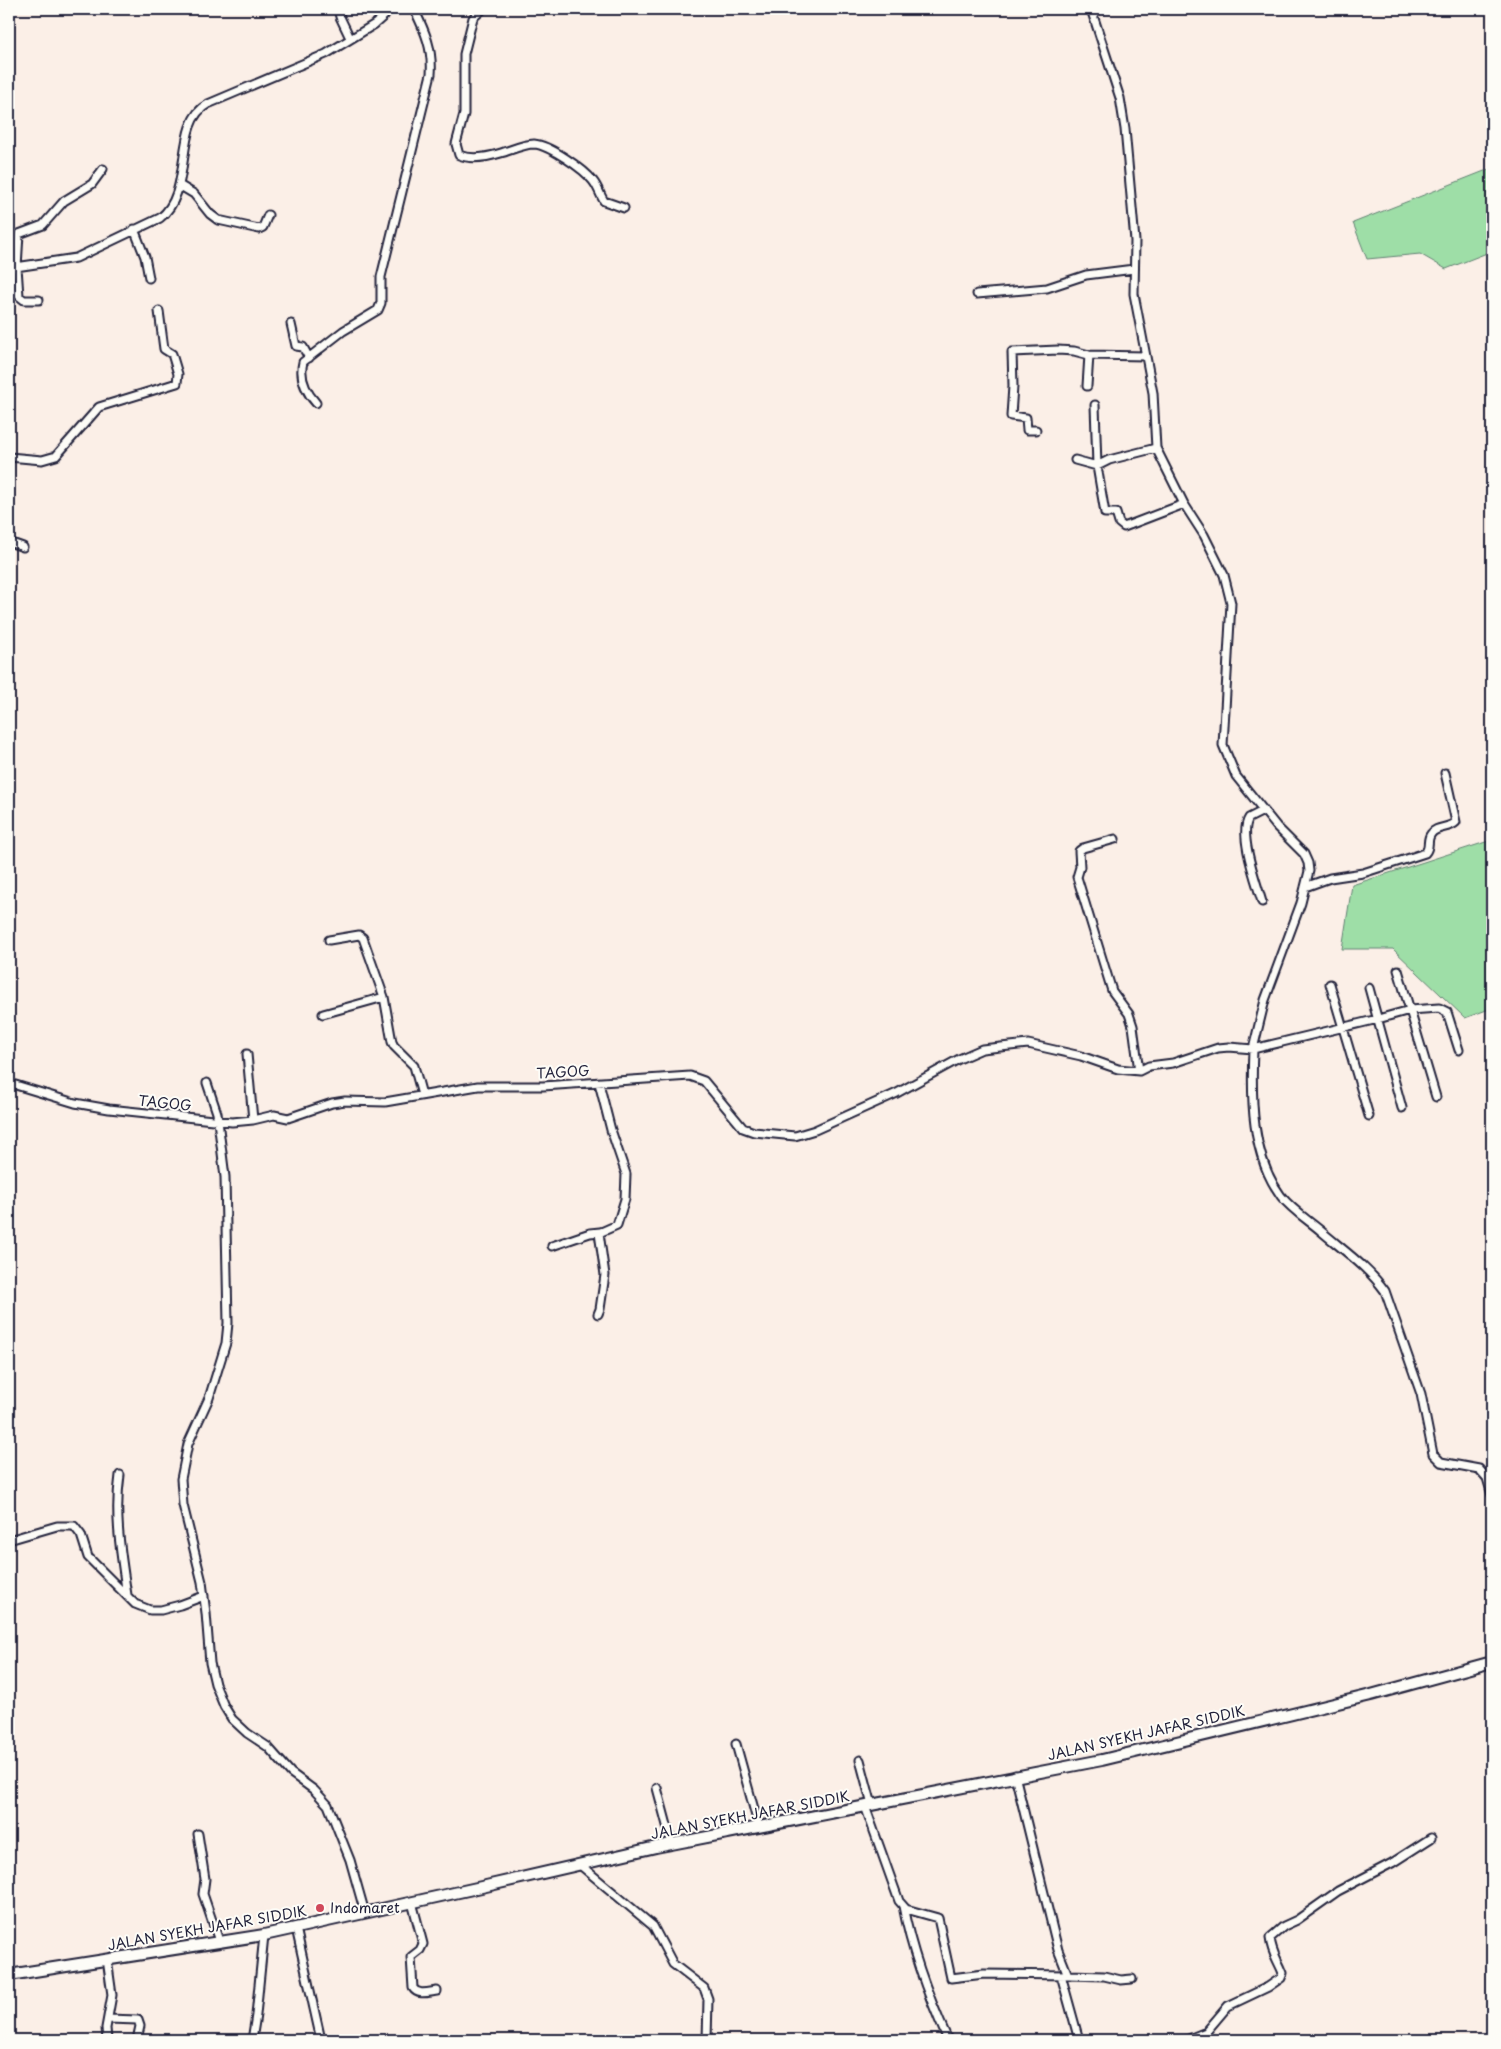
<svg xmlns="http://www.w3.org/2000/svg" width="1501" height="2049" font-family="'Playpen Sans',sans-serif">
<rect width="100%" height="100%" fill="#fbefe7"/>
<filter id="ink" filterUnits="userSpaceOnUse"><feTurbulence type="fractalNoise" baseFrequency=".02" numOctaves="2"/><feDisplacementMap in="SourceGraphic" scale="10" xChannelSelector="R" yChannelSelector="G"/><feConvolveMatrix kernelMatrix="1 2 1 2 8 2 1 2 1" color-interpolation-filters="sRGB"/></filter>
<g filter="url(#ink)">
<path fill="#9edea7" stroke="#608071" d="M1492,168V251L1446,269L1420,254L1367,259L1353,223Z
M1492,840V1008L1465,1018L1393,949H1342L1352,885Z"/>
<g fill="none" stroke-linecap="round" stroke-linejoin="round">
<defs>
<path id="minor" d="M338,9L340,17L350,38
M483,9L473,18L464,54V114L456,144L459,155C471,160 488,157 501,153C511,150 524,144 534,144C549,145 584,169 593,181C598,187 600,195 604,201L624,208
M1091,9L1120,98L1125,129L1135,241L1134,294L1153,393L1156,448L1184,504L1204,535L1224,575L1231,603L1223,745L1236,776L1277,827L1304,854L1308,863L1309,871L1301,903L1265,1000L1253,1049
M179,185L194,194L210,214L218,220L259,229L263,227L268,215
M134,229L145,257L149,278
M9,268L76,258L160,218C195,191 172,123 208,104L326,54L375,24L384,16L388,9
M977,294L1047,288L1086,275L1134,269
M39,300H24L19,296L17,267L19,234L43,225L64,201L92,184L103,169
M291,324L296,346L303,347L309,358
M1087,386L1089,355
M316,403C306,392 299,378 303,362L343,331L378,310L381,303V277L431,74C433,49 425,31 414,9
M1095,405L1097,466L1105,513H1116L1119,523L1124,527L1184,504
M1036,430H1027L1026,418L1011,416L1013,386L1012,352L1058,350L1074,351L1089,355L1146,356
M9,457L42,460L56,456L99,407L177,383L178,374L172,354L164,349L159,311
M1075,460L1097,466L1109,460L1156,448
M9,542L23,547
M1115,839L1083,848L1079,851L1080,867L1077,877L1112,991L1129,1014L1133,1026L1139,1071
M1305,887L1330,878L1363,873L1425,853C1431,847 1426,840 1431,834C1436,826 1449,829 1456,822L1445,773
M1262,902C1257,884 1238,834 1249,818L1263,811
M329,940L359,935L363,938L384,997L392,1042L394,1046L414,1066L422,1095
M1398,970L1436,1097
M1330,984L1369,1116
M1369,988L1402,1108
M323,1014L384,997
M1253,1049L1378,1019L1410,1010L1439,1008L1447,1012L1459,1050
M247,1054L253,1120
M9,1083L75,1103L109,1109L232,1122L253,1120L274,1115L288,1118L332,1103L345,1101L385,1102L478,1086H543L690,1076L704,1081L743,1128L754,1132L795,1136L815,1130L897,1093L959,1059L982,1049L1028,1044L1081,1056L1118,1069L1139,1071L1149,1066L1173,1063L1218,1048L1229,1047L1253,1049C1251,1098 1251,1155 1281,1196C1292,1210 1308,1220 1321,1231C1343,1250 1368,1267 1385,1291L1421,1394L1433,1454L1441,1462L1479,1469L1487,1478L1492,1495
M207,1083L217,1113L225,1177L228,1323L226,1343L209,1398L188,1444L181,1479L183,1505L202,1582L206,1613L210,1663L215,1684L224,1706L232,1719L247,1733L268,1747L291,1773L314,1790L328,1805L350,1860L365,1913
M552,1246L590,1233L600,1232
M598,1314L600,1309L605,1275L599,1233L617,1225L625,1199L626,1174L611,1130L599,1083
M120,1475C114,1516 121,1554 127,1595
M9,1540L57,1526H74L81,1535L88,1557L135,1604L150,1610H161L180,1605L204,1596
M736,1744L759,1827
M860,1760L872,1805
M657,1788L672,1844
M865,1806L899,1901L906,1909L938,1918L951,1978L984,1974L1068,1975L1058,1950L1015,1775
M198,1834L205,1879L203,1894L219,1941
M579,1864L653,1926L673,1964L704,1988L708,1999L707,2040
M412,1902L423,1944L420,1950L411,1957L413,1988C418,1996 429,1992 437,1991
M903,1906C912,1954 928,1996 948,2040
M296,1928L321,2040
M1061,1975L1079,2040
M1068,1975L1104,1976L1121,1980L1132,1979
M108,2019L138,2020L140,2026L137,2040
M107,2040L106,2028L112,1995L107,1959
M252,2040L256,2015L264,1935
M447,2040H465
M1186,2040L1206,2032L1228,2006L1268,1987L1281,1978L1283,1973C1277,1958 1272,1954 1270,1938L1284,1926L1297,1920L1338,1891L1392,1863L1431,1838"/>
<path id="secondary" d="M9,1975L264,1935L486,1886L656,1847L1102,1760L1371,1695L1492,1662"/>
</defs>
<use href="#minor" stroke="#22223b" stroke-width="11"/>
<use href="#secondary" stroke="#22223b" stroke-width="14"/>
<use href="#minor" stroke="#fdfcf7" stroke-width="7"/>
<use href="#secondary" stroke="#fdfcf7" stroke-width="10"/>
</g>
</g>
<circle fill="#d1495b" stroke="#fdfcf7" stroke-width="2" cx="320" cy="1908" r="5"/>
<g text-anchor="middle" stroke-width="4" stroke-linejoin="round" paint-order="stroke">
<g font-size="14" fill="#22223b" stroke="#fdfcf7">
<text transform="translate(563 1072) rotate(-3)" y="5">TAGOG</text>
<text transform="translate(165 1103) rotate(6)" y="5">TAGOG</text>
<text transform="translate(1146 1733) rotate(-13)" y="5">JALAN SYEKH JAFAR SIDDIK</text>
<text transform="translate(750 1815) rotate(-11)" y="5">JALAN SYEKH JAFAR SIDDIK</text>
<text transform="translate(207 1928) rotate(-10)" y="5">JALAN SYEKH JAFAR SIDDIK</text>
</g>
<g font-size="14" fill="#22223b" stroke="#fdfcf7" text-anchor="start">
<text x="330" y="1913">Indomaret</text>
</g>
</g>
<rect width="1501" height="2049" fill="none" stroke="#fdfcf7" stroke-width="30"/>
<rect x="15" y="15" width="1471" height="2019" fill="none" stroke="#22223b" stroke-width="2" filter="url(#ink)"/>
</svg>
